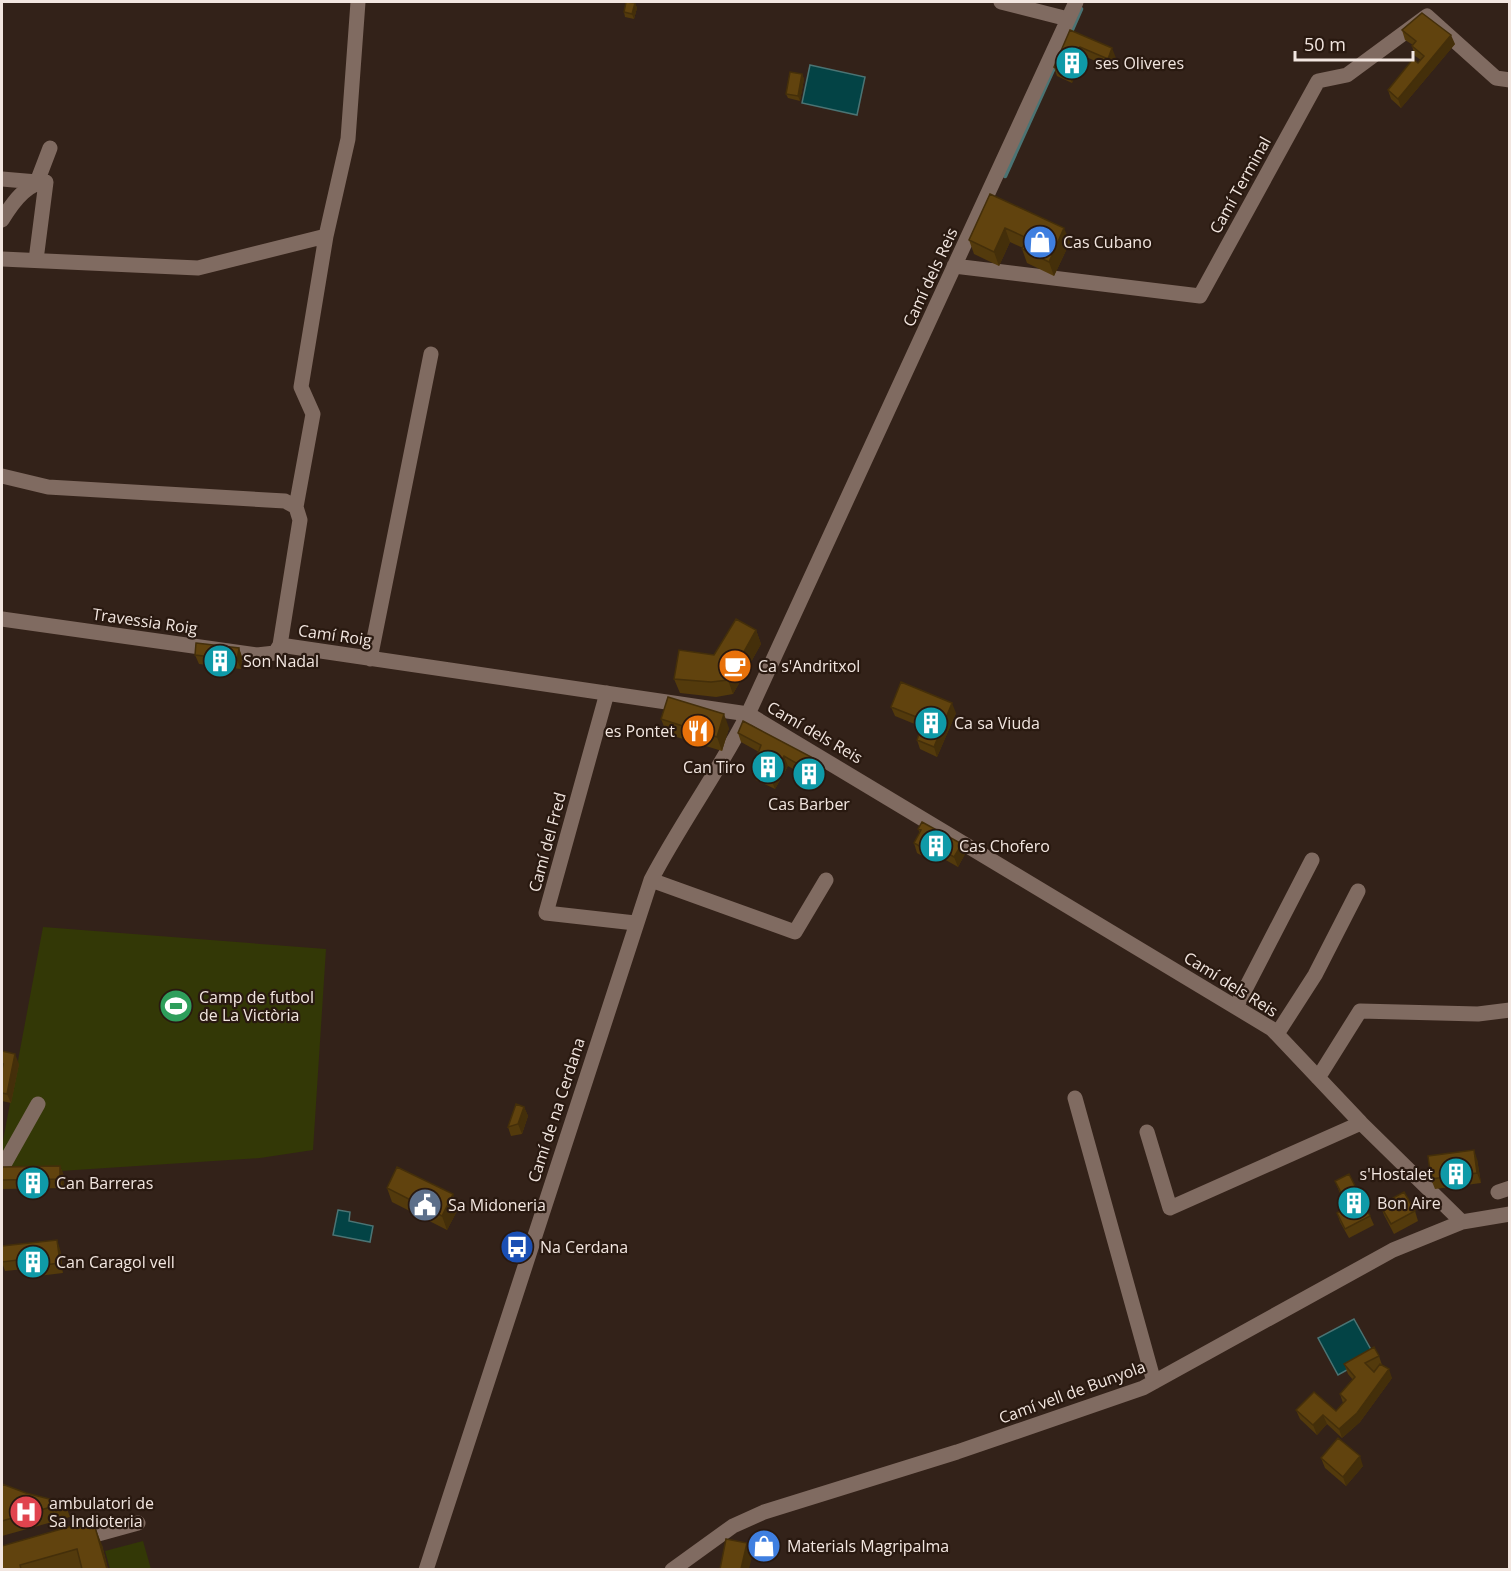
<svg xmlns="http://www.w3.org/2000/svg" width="1511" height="1571" font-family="'Open Sans',sans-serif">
<rect width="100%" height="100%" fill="#332219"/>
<path fill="#333806" d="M43,927L326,949L313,1150L260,1158L60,1171L64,1176L3,1177L2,1146Z
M143,1541L151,1569H110L105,1551Z"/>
<path fill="#034345" stroke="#4b7474" stroke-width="1.5" d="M810,65L865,77L857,115L802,103Z
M338,1210L350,1212L349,1221L373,1226L370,1242L333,1235Z
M1354,1319L1374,1355L1338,1375L1318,1338Z"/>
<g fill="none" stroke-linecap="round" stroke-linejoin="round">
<path stroke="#4b7474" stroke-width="4.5" d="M1070,34L1081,9
M1005,176L1056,63"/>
<path stroke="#806b61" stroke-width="15" d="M1001,2L1068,19
M2,179L37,182L50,148
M2,220C11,205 26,182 46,182L36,260
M2,259L198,268L326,236
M954,266L1200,296L1318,81L1347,75L1427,16L1496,78L1510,80
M2,476L48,487L285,501L296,507L300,520L280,645L748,714L1272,1029L1361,1123L1462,1222
M296,507L313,414L301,387L326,236L348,139L358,2
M2,619L257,655L275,653L280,645
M370,659L431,354
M607,693L546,913L635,923
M651,880L795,932L826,880
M1236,1007L1312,860
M1277,1034L1315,975L1358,891
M1318,1078L1360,1011L1478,1014L1510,1010
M1075,1098L1154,1382
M1147,1132L1170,1208L1361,1123
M2,1168L38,1104
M1498,1192L1510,1188
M80,1539L138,1523
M426,1570L651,880C681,823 719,771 748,714L1076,2
M672,1570L733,1526L764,1512L957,1452L1143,1388L1393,1250L1462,1222L1510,1214"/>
</g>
<path fill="#533a0c" d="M635,3L637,8L634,19L625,17L624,12Z
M1070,30L1116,58L1111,68L1084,56L1072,83L1057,76L1054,67Z
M1402,30L1455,44L1401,108L1391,99L1388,90L1418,63L1421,60L1415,56L1412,46L1413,45L1405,40Z
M802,74L804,79L800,101L788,98L786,94Z
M990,194L1070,242L1054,276L1027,263L1022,249L1023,248L1010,242L999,266L974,254L969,240Z
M756,630L761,644L733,694L716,697L680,693L674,679Z
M239,648L242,657L241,669L199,664L195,655Z
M891,707L956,713L937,757L920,749L917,740L922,727L895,716Z
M661,719L729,728L722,751L667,734Z
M738,733L818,769L812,780L788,766L775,789L756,780L752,770L759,752L741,742Z
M918,829L965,854L958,867L937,855L933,862L917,853L914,843L920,833Z
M2,1051L19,1064L11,1103L2,1101Z
M524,1107L528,1116L522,1134L511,1136L508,1127Z
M1477,1159L1481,1183L1435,1189L1431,1179Z
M60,1166L64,1176V1188L3,1189L2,1185V1167Z
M1335,1181L1370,1216L1374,1225L1349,1238L1340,1222L1337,1213L1347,1207L1339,1191Z
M387,1188L458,1209L447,1230L392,1202Z
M1380,1205L1415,1211L1418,1221L1394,1234L1384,1215Z
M2,1246L60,1249L63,1273L38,1276L35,1268L5,1271L2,1262Z
M1379,1356L1382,1365L1392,1378L1360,1422L1342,1438L1327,1424L1317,1435L1300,1419L1296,1410L1336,1411L1343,1403L1340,1394L1353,1380L1348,1374L1344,1364Z
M1321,1458L1363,1466L1346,1486L1325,1468Z
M2,1484L26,1493L65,1503L70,1517L2,1536Z
M102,1545L108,1569H82V1568L78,1569H2V1546Z"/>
<path fill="#442f0a" d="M635,3L637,8L634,19L632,14Z
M1451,35L1455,44L1401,108L1398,99Z
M1080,47L1084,56L1072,83L1069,73Z
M1112,48L1116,58L1111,68L1108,59Z
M802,74L804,79L800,101L798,96Z
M1005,228L1010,242L999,266L994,252Z
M1064,228L1070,242L1054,276L1049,262Z
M756,630L761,644L733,694L728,680Z
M239,648L242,657L241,669L237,660Z
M952,703L956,713L937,757L934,747Z
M724,714L729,728L722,751L717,737Z
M784,756L788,766L775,789L771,779Z
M815,759L818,769L812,780L808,770Z
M962,844L965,854L958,867L954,857Z
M934,845L937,855L933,862L930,852Z
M15,1054L19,1064L11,1103L7,1094Z
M524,1107L528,1116L522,1134L518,1124Z
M1474,1150L1477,1159L1481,1183L1477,1173Z
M60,1166L64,1176V1188L60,1179Z
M453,1194L458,1209L447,1230L442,1216Z
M57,1240L60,1249L63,1273L60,1263Z
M1389,1369L1392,1378L1360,1422L1342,1438L1339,1429Z
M1323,1415L1327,1424L1317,1435L1313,1425Z
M1360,1456L1363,1466L1346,1486L1343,1477Z
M95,1527L102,1545L108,1569H107Z
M747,1543L752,1557L749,1569H741Z"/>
<path fill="#61430e" stroke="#442f0a" stroke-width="1.5" d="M626,2L635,3L632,14L624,12Z
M1422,13L1451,35L1398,99L1388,90L1413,59L1418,63L1424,56L1412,46L1416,41L1402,30Z
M1070,30L1112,48L1108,59L1080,47L1069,73L1054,67Z
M790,72L802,74L798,96L786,94Z
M990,194L1064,228L1049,262L1022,249L1027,238L1005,228L994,252L969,240Z
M736,619L756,630L728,680L711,682L674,679L679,650L714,655Z
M196,643L239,648L237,660L195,655Z
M901,682L952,703L934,747L917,740L924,720L891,707Z
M668,697L724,714L717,737L661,719Z
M743,721L815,759L808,770L784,756L771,779L752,770L761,745L738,733Z
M922,822L962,844L954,857L934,845L930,852L914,843L921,830L918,829Z
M2,1051L15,1054L7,1094L2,1093V1070L3,1064H2Z
M516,1104L524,1107L518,1124L508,1127Z
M1474,1150L1477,1173L1431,1179L1428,1156Z
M60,1166V1179L2,1180V1167Z
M397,1167L453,1194L442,1216L387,1188Z
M1349,1174L1370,1216L1345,1229L1337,1213L1348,1206L1335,1181Z
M1404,1192L1415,1211L1391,1224L1380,1205Z
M57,1240L60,1263L35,1266L34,1258L2,1262V1246Z
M1374,1347L1379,1356L1365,1363L1374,1372L1380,1364L1389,1369L1357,1413L1339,1429L1323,1415L1313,1425L1296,1410L1314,1392L1336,1411L1346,1400L1340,1394L1355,1377L1344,1364Z
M1338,1438L1360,1456L1343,1477L1321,1458Z
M2,1484L26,1493L65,1503L2,1521Z
M86,1522L95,1527L107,1569H82L77,1549L20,1565L21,1569H2V1546Z
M726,1539L747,1543L741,1569H720Z"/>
<defs>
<symbol id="building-disc" viewBox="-11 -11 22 22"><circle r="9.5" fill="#0f9aa8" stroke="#291910"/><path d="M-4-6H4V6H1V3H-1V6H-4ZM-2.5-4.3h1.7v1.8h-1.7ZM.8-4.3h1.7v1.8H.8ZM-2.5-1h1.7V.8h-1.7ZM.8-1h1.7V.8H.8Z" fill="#fff"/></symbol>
<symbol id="shop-disc" viewBox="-11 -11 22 22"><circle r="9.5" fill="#3f7fe0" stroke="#291910"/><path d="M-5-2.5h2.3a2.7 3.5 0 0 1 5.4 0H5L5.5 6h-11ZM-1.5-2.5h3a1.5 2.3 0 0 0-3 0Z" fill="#fff"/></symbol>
<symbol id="cafe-disc" viewBox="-11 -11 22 22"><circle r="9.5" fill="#e8710a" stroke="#291910"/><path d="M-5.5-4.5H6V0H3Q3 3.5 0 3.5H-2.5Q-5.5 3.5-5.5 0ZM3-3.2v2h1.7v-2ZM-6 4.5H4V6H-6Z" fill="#fff"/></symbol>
<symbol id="restaurant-disc" viewBox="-11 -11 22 22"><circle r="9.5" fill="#e8710a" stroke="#291910"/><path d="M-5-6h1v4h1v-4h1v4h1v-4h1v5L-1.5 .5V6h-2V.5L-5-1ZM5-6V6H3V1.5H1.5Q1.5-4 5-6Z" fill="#fff"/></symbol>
<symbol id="stadium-disc" viewBox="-11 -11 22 22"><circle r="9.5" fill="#2e9e5b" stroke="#291910"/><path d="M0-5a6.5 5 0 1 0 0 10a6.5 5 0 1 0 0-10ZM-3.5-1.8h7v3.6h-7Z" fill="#fff"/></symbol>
<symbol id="civic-disc" viewBox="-11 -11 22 22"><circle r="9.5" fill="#5c6f8a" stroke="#291910"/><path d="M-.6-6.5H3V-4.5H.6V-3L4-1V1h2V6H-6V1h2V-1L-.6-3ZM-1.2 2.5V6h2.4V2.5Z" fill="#fff"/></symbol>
<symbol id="bus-disc" viewBox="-11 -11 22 22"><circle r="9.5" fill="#1a4fb4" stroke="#291910"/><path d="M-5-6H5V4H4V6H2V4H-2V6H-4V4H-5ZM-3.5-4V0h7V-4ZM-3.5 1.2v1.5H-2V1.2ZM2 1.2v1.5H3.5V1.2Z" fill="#fff"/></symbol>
<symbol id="hospital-disc" viewBox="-11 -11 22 22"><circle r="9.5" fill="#e0444e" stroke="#291910"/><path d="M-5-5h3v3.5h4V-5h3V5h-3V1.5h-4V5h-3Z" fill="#fff"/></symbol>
</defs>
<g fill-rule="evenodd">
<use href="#building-disc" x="1053" y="44" width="38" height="38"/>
<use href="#shop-disc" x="1021" y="223" width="38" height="38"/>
<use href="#building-disc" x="201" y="642" width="38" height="38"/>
<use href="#cafe-disc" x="716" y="647" width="38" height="38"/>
<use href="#building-disc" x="912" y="704" width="38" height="38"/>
<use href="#restaurant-disc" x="679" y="712" width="38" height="38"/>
<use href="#building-disc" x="749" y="748" width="38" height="38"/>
<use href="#building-disc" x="790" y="755" width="38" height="38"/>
<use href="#building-disc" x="917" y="827" width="38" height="38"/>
<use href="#stadium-disc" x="157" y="987" width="38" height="38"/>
<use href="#building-disc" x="1437" y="1155" width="38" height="38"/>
<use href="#building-disc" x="14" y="1164" width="38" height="38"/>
<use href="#building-disc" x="1335" y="1184" width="38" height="38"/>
<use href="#civic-disc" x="406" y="1186" width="38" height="38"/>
<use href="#bus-disc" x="498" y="1228" width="38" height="38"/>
<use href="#building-disc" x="14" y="1243" width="38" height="38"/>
<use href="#hospital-disc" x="7" y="1493" width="38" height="38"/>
<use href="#shop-disc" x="745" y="1527" width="38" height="38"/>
</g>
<g text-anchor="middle" stroke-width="4.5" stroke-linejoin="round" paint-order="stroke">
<g font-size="16" fill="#f2e6e0" stroke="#291910" text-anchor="start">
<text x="1095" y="69">ses Oliveres</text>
<text x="1063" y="248">Cas Cubano</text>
<text x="243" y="667">Son Nadal</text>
<text x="758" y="672">Ca s'Andritxol</text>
<text x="954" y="729">Ca sa Viuda</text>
<text x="675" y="737" text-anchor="end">es Pontet</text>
<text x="745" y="773" text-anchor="end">Can Tiro</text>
<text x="809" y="810" text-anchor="middle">Cas Barber</text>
<text x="959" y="852">Cas Chofero</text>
<text x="199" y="1003">Camp de futbol<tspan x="199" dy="18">de La Victòria</tspan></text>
<text x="1433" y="1180" text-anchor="end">s'Hostalet</text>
<text x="56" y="1189">Can Barreras</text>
<text x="1377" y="1209">Bon Aire</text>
<text x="448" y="1211">Sa Midoneria</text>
<text x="540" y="1253">Na Cerdana</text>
<text x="56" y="1268">Can Caragol vell</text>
<text x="49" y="1509">ambulatori de<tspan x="49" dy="18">Sa Indioteria</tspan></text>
<text x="787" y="1552">Materials Magripalma</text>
</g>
<g font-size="16" fill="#f2e6e0" stroke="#291910">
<text transform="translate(1240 185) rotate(-61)" y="6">Camí Terminal</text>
<text transform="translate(930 277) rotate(-65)" y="6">Camí dels Reis</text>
<text transform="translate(145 621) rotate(8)" y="6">Travessia Roig</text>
<text transform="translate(335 635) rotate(8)" y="6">Camí Roig</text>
<text transform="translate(815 732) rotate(30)" y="6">Camí dels Reis</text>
<text transform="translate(547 842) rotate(-75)" y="6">Camí del Fred</text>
<text transform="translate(1231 984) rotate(32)" y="6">Camí dels Reis</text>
<text transform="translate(556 1110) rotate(-72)" y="6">Camí de na Cerdana</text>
<text transform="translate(1072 1392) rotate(-20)" y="6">Camí vell de Bunyola</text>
</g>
</g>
<rect width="1511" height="1571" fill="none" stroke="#f2e6e0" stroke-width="6"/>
<path d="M1295 51v9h118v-9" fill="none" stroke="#f2e6e0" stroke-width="3"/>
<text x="1304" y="51" font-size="18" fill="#f2e6e0" stroke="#291910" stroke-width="4.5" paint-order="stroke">50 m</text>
</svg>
